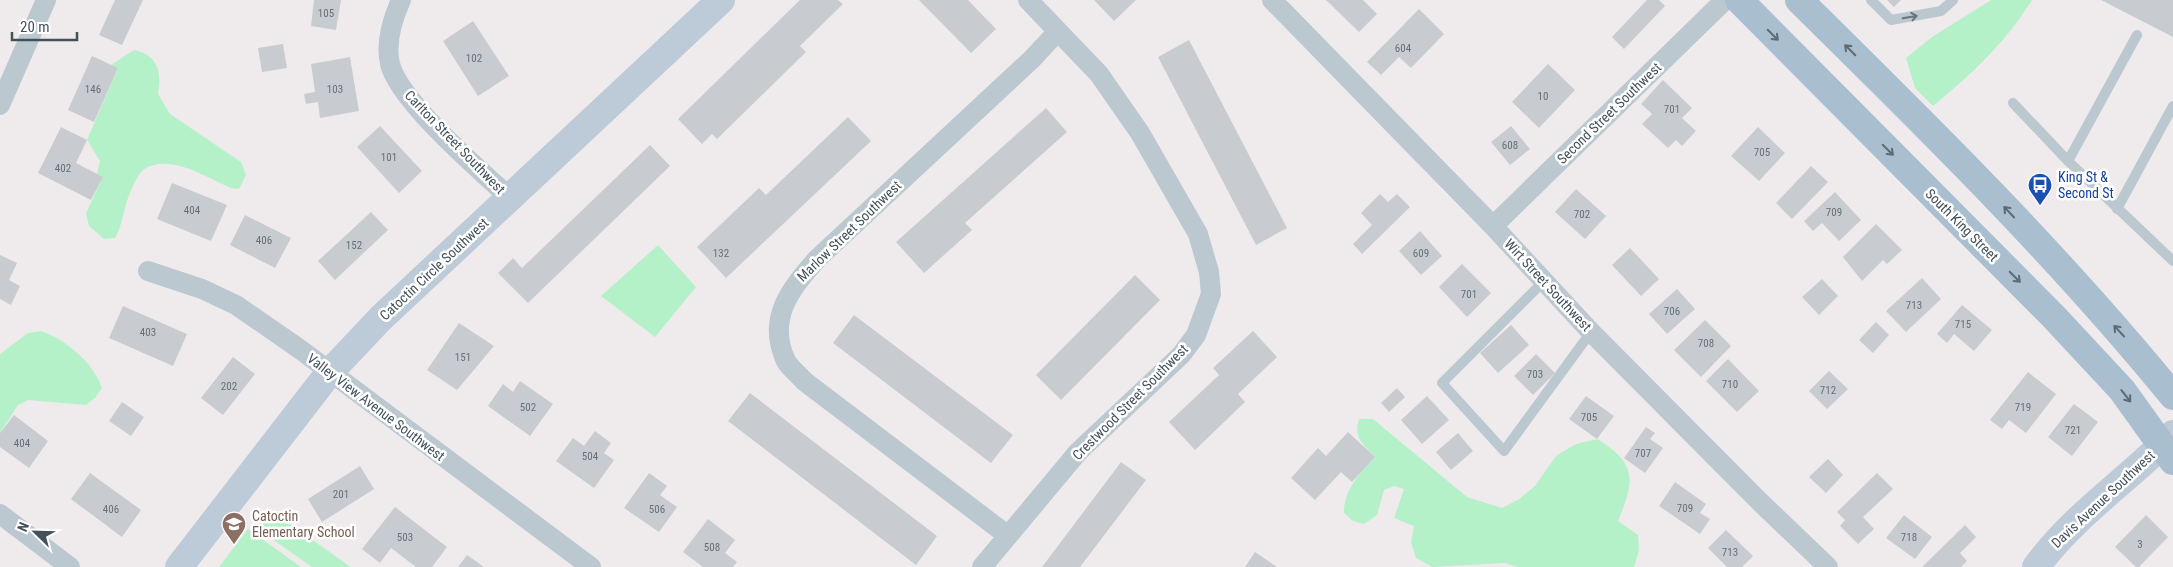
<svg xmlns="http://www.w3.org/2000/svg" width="2173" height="567" font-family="'Roboto Condensed',sans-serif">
<rect width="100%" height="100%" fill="#efebec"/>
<path fill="#b5f1c8" d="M1991,0H2032C2006,42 1971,75 1933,106L1915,88L1906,58L1932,37Z
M134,50C158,55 162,72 158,94L170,114L241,162L246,175L239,189L231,188C208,178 171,154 146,168C137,173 132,189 128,198C123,212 122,226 115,238L104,239L89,226L86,213L103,177L97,174L100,161L87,140L118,68L111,65Z
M658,245L696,287L655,337L601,296Z
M41,331C65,339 94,363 102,388L95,398L86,405L28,400L18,405L0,433V354L28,333Z
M1359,419H1373L1467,497L1502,508L1519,499L1535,486L1556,456L1576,444L1597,439C1637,463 1635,480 1618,521L1638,535L1639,550L1634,567H1518L1505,563L1432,567L1416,558L1411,542L1414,526L1394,518L1404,489L1394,486L1384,490L1377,515L1364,524L1353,521L1344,513C1344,488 1360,474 1375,457C1363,445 1353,437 1359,419Z
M269,512L277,515L351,567H312L262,532L256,524L259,517Z
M248,529L301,567H219Z"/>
<path fill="#c8ccd1" d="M115,0H143L122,45L99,35Z
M314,0H341L336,30L311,26Z
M800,0H838L843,4L800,46L806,52L717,139L712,134L702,144L678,119Z
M919,0H968L996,29L971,53Z
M1094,0H1136L1114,21Z
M1326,0H1363L1377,14L1359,32Z
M1647,0H1659L1665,6L1624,49L1612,37Z
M1887,0H1901L1894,7Z
M2101,0H2173V37Z
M1419,9L1444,34L1411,68L1399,57L1381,75L1367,62Z
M473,21L509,76L478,96L443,41Z
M1189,40L1287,228L1256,245L1158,57Z
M283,44L287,68L262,72L258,48Z
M92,56L118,68L94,122L68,110Z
M350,57L359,111L320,118L318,102L306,104L304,94L315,92L311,64Z
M1548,64L1575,90L1539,128L1512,102Z
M1663,80L1692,108L1682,118L1696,131L1682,146L1676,140L1668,148L1642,124L1652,114L1641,104Z
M1046,108L1067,132L965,223L972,230L924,273L896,242Z
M848,117L871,141L726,278L697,247L759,188L766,195Z
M380,126L422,171L399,193L357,147Z
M1511,126L1530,149L1510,165L1491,142Z
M61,127L87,140L76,163L103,177L91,200L38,173Z
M1758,127L1785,153L1759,181L1731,156Z
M650,145L670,166L528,303L498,273L513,258L522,268Z
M1811,166L1828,182L1792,219L1776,203Z
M172,183L227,205L211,241L157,219Z
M1576,189L1606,216L1585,239L1555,212Z
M1835,192L1861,220L1839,241L1822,223L1813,231L1804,221Z
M1380,194L1388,202L1397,194L1410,207L1362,254L1353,244L1372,225L1361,213Z
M371,212L388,230L335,280L318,261Z
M245,215L291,238L275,268L230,245Z
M1876,224L1902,250L1887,264L1883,260L1862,281L1843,257Z
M1420,231L1442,256L1421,275L1399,251Z
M1630,248L1659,279L1641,296L1612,265Z
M0,255L17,263L9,280L20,286L11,305L0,299Z
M1462,264L1491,293L1467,317L1439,287Z
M1135,275L1160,300L1061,400L1036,375Z
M1922,278L1941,299L1906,332L1886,311Z
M1822,279L1838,296L1819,315L1802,297Z
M1677,289L1695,309L1667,334L1649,314Z
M1962,305L1992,330L1974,351L1954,334L1947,343L1937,334Z
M123,306L187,334L173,366L109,338Z
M854,315L1013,435L991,463L833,343Z
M1705,320L1731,346L1701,377L1674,350Z
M1876,322L1889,335L1873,353L1859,340Z
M459,323L494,346L457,390L427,370Z
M1511,325L1529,345L1498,373L1480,353Z
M1253,331L1277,357L1238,394L1245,402L1195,450L1169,422L1219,375L1213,368Z
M1536,354L1555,373L1533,395L1514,376Z
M233,357L255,374L223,415L201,398Z
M1728,359L1759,391L1737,412L1706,381Z
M1829,371L1848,389L1827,409L1809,391Z
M2028,372L2056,394L2026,433L2009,420L2002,429L1990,420Z
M520,381L553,404L530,436L488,406L503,384L513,392Z
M1397,388L1405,397L1389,412L1381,403Z
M750,393L937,536L916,565L728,421Z
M1427,396L1449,420L1422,444L1401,420Z
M1586,396L1614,416L1597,439L1569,419Z
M122,402L144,417L131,436L109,421Z
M2074,404L2098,422L2072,456L2048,437Z
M14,415L48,441L29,468L0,447V433Z
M1646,427L1655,433L1650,439L1663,448L1645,473L1624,458Z
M595,431L611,443L604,453L614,460L594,488L556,461L573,438L584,446Z
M1348,432L1375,457L1352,482L1341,472L1315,500L1291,478L1318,448L1326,456Z
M1458,433L1473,451L1451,470L1436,452Z
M1828,459L1843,475L1826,493L1809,477Z
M1121,462L1146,480L1080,567H1042Z
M360,466L374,489L322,522L308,499Z
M90,473L141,510L122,537L71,499Z
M649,473L667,486L660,495L677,507L659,532L624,508Z
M1877,473L1893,489L1863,517L1874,529L1858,544L1840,526L1845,520L1837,512Z
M1675,482L1706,504L1700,513L1710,519L1700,534L1659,506Z
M395,507L447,547L432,567H416L391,548L380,563L362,549Z
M1904,515L1932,537L1915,559L1886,538Z
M2146,515L2168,537L2139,567H2136L2115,547Z
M708,519L735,540L725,553L737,562L733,567H703L683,552Z
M1965,525L1976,537L1960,553L1967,561L1961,567H1922Z
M1726,530L1753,556L1742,567H1727L1708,548Z
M1255,552L1277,567H1245Z
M467,555L484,567H458Z"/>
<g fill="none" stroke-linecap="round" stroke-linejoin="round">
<path stroke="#bbc8d0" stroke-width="10" d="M1871,0L1891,20L1941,11L1953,0
M2013,103L2068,161L2173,261
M2068,161L2137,35
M2117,209L2173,106
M1544,281L1442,383L1504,451L1591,332"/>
<path stroke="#bbc8d0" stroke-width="20" d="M401,0C392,20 385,42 390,64C399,101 480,170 510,198
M1272,0L1493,226L1591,332L1758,500L1828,567
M0,105L46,0
M1493,226L1725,0
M148,271L202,289L236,305L301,350L591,567
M0,514L70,567
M1007,535L804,381C799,375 790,368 786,361C766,318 791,288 818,258L1032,59L1058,31
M982,567L1078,452L1181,355L1196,335L1211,294L1209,272L1198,234L1140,133L1099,74L1028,0"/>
<path stroke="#bccbd7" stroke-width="28" d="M179,567L329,373L381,318L721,0
M2036,567C2074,515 2128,480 2173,434"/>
<path stroke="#a9bece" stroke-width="28" d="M1739,0L2054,317L2122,390L2173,461
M1799,0C1928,127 2058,255 2173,396"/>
</g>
<defs><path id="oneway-shaft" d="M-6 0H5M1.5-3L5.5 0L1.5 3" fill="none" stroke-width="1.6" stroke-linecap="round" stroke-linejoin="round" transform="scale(1.25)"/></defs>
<use stroke="#67757d" href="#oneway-shaft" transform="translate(1910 17) rotate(-10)"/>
<g stroke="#5c6c77">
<use href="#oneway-shaft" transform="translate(1773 35) rotate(45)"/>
<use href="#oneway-shaft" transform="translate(1850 50) rotate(-135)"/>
<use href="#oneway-shaft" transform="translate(1888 150) rotate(45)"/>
<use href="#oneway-shaft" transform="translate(2009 212) rotate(-133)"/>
<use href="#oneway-shaft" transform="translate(2015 277) rotate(45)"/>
<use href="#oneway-shaft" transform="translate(2119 331) rotate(-133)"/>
<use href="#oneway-shaft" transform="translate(2126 396) rotate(52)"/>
</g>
<defs>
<symbol id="bus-pin" viewBox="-11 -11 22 30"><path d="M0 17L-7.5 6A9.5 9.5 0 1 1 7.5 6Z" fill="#1a4fb4" stroke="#fff"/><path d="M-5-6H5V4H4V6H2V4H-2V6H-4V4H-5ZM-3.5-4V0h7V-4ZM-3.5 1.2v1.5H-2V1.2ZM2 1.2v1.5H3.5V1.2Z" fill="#fff"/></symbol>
<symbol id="school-pin" viewBox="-11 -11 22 30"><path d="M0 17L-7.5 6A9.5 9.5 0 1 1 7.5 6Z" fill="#8d6e63" stroke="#fff"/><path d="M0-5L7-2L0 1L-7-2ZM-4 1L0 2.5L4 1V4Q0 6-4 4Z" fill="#fff"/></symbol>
</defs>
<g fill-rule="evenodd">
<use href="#bus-pin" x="2026" y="171" width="28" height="38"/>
<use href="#school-pin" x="220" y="510" width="28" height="38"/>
</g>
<g text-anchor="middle" stroke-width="5" stroke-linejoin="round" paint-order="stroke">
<g font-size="11" fill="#647078">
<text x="326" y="17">105</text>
<text x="1403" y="52">604</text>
<text x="474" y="62">102</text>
<text x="93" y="93">146</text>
<text x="335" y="93">103</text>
<text x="1543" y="100">10</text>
<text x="1672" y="113">701</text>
<text x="1510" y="149">608</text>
<text x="1762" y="156">705</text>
<text x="389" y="161">101</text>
<text x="63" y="172">402</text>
<text x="192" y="214">404</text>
<text x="1834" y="216">709</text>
<text x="1582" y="218">702</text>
<text x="264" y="244">406</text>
<text x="354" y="249">152</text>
<text x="721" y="257">132</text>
<text x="1421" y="257">609</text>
<text x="1469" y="298">701</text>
<text x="1914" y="309">713</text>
<text x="1672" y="315">706</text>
<text x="1963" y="328">715</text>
<text x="148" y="336">403</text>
<text x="1706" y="347">708</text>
<text x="463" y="361">151</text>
<text x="1535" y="378">703</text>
<text x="1730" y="388">710</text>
<text x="229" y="390">202</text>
<text x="1828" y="394">712</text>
<text x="528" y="411">502</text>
<text x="2023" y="411">719</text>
<text x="1589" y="421">705</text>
<text x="2073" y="434">721</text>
<text x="22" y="447">404</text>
<text x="1643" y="457">707</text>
<text x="590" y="460">504</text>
<text x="341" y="498">201</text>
<text x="1685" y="512">709</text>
<text x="111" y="513">406</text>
<text x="657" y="513">506</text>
<text x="405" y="541">503</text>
<text x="1909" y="541">718</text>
<text x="2140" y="548">3</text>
<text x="712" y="551">508</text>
<text x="1730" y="556">713</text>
</g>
<g font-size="14" fill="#43515a" stroke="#fff">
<text transform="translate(1609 113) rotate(-44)" y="5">Second Street Southwest</text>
<text transform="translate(455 142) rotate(46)" y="5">Carlton Street Southwest</text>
<text transform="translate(1962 225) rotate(45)" y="5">South King Street</text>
<text transform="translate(849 231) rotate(-44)" y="5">Marlow Street Southwest</text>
<text transform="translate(434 269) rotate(-43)" y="5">Catoctin Circle Southwest</text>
<text transform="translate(1548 285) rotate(47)" y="5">Wirt Street Southwest</text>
<text transform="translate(1130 402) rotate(-45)" y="5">Crestwood Street Southwest</text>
<text transform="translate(376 407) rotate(37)" y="5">Valley View Avenue Southwest</text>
<text transform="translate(2103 499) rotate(-43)" y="5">Davis Avenue Southwest</text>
</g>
<g font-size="14" fill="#164399" stroke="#fff" text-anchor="start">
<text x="2058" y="182">King St &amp;<tspan x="2058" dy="16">Second St</tspan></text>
</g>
<g font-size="14" fill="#785e54" stroke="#fff" text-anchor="start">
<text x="252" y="521">Catoctin<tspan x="252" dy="16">Elementary School</tspan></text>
</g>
</g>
<g transform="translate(35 532) rotate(293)" stroke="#ffffff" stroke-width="4" paint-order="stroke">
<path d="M0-4L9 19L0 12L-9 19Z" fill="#43515a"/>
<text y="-8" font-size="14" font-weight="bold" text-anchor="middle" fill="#43515a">N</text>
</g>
<path d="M12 32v8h65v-8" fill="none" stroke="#43515a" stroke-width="2.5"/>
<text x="20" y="32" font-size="15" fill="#43515a" stroke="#ffffff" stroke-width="4" paint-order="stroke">20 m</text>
</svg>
